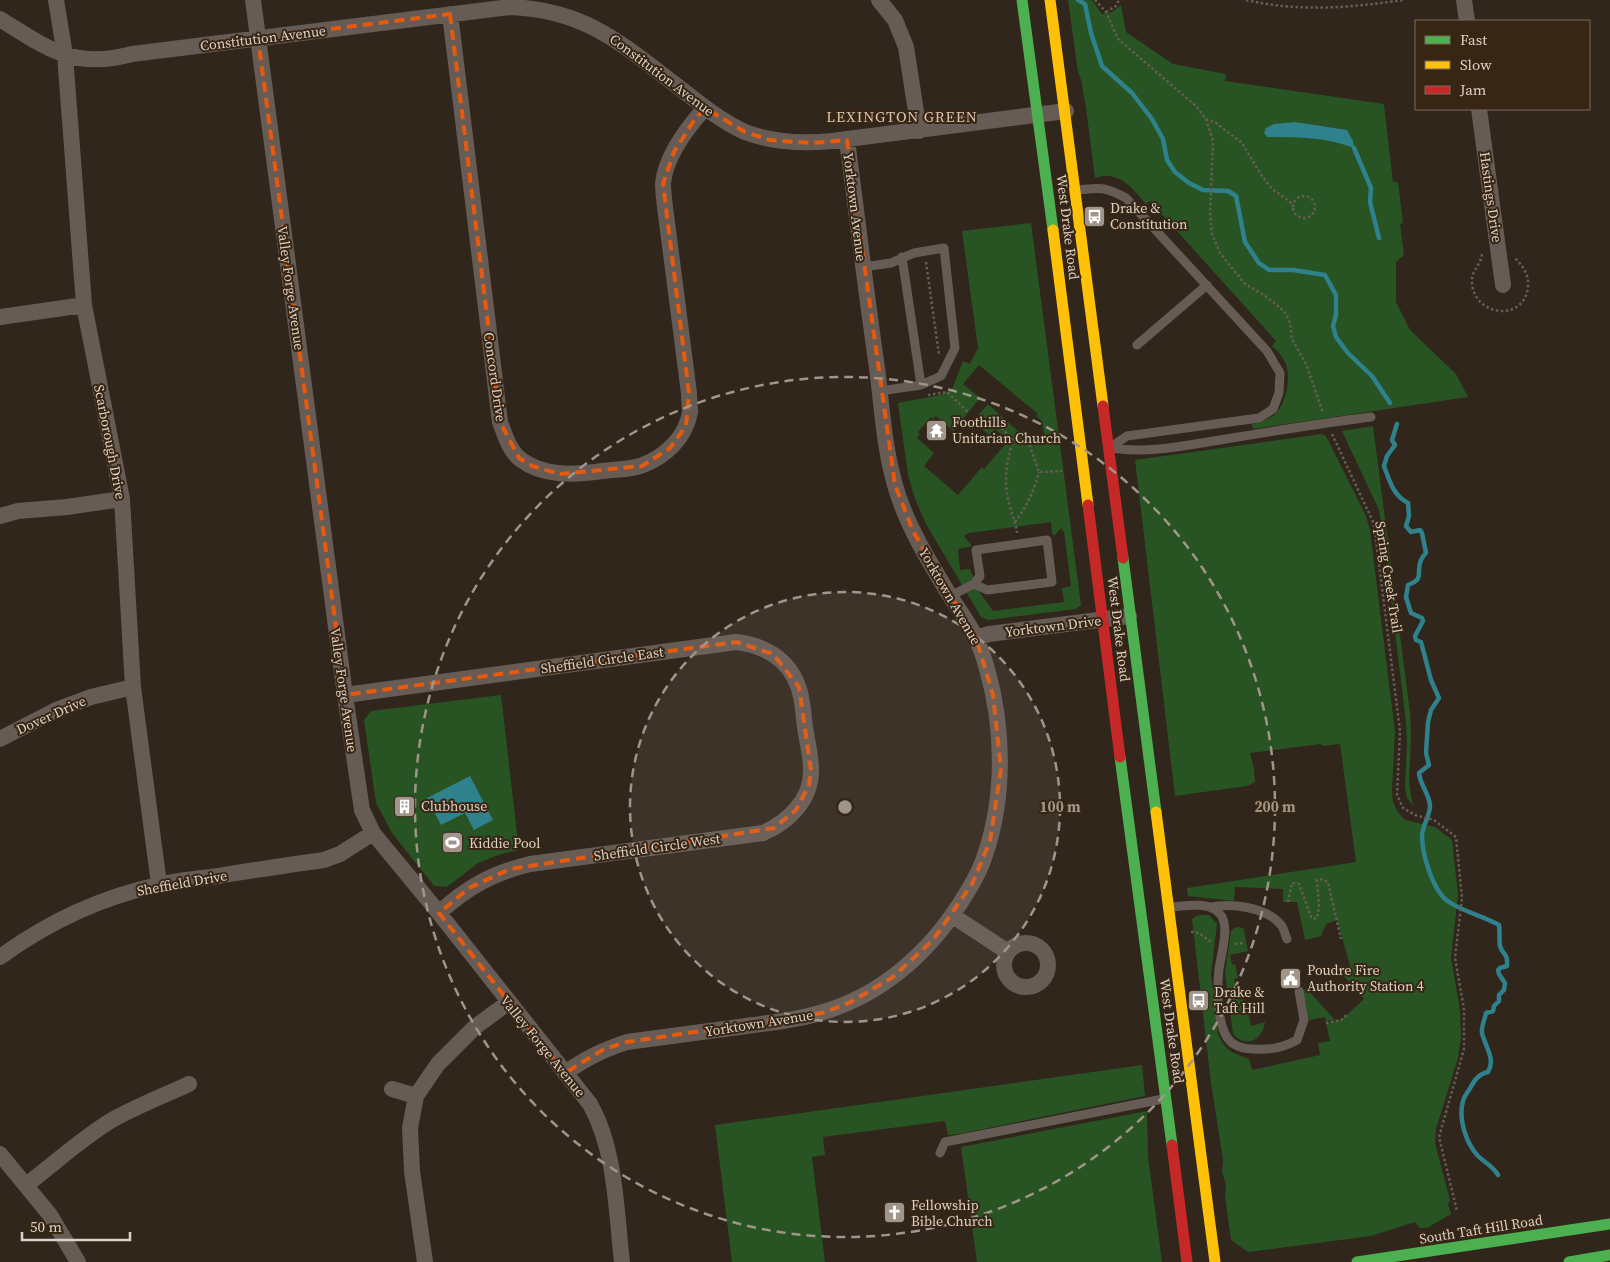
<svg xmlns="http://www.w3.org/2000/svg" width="1610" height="1262" font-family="'Source Serif 4',serif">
<rect width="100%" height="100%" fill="#30261c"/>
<path fill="#285323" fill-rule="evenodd" d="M1068,0H1092L1102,14L1112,12L1121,5L1126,32L1173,64L1226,74L1225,81L1384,104L1393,182H1398L1403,223L1400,224L1404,255L1396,262V302L1410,330L1456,374L1468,397L1253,429L1252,424C1260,423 1267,420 1274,415C1286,405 1291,379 1286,364C1284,358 1277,350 1272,346L1276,341L1150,201L1146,204C1131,187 1120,170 1095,178L1085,101C1082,91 1083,81 1078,72Z
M1031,223L1081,605L1076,609L988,620L981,617L926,524L915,499L908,475L898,403L940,395L952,389L963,361L970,364L978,348L962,231ZM979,365L1038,414L1036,416L1042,421L1044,433L1033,445L988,404L973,421L989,435L995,429L1008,441L984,469L982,467L958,495L924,466L934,453L917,438L920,434L918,432L931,417L933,419L936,416L953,431L980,398L963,384ZM1051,522L1052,533L1054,536L1061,528L1064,532L1071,586L1062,588L1064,602L993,611L980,593L970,569L960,570L958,549L972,546L964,536L969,533Z
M1373,426L1410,712L1411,736L1409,783L1413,806L1407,798L1405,787L1407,745L1406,722L1384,542L1379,510L1342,431Z
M1322,434L1326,436L1366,516L1370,530L1395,732L1392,790L1393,802L1397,811L1405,820L1435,827L1452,840L1458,895L1451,957L1460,1011L1461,1037L1458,1058L1436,1129L1435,1143L1450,1200L1448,1204L1451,1214L1427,1228H1420L1415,1222L1371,1236L1248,1252L1231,1240L1225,1196L1226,1185L1222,1172L1223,1160L1211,1083L1192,919L1198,915H1209L1217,924L1211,974L1218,1034C1226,1052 1232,1052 1249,1059L1252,1070L1320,1055L1318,1043L1330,1041L1326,1023L1341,1020L1364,999L1342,974L1350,965L1337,920L1326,924L1321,936L1305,940L1297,902H1283V889L1235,887L1234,901L1188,896L1187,888L1356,862L1340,744L1322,746L1321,744L1250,753L1254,769L1255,782L1247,786L1175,796L1135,460Z
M501,695L519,850L501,854L478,863L447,887L434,886L392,833L376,803L364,720L371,711Z
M1239,927L1244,929L1248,951L1230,955L1232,965L1235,964L1238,978L1234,979L1239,1000L1243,999L1246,1012H1248L1251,1026L1265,1022C1263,1040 1246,1049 1233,1034L1225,973L1231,931L1234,928Z
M1307,989L1335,1020L1326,1021L1325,1017L1309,1020L1303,990Z
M1142,1065L1145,1096L959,1134L948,1135L945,1121L823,1137L825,1155L812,1157L825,1262H732L715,1125Z
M1147,1111L1148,1156L1162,1262H977L961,1147Z"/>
<path fill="#2f818b" d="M1295,122L1347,130L1353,141L1354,148C1322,136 1300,138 1267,137L1264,133L1266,128L1274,124Z
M470,776L493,820L474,830L465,813L441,825L427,798Z
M444 843a9 9 0 1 1 18 0a9 9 0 1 1-18 0Z"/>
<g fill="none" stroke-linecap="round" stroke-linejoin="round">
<path stroke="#2f818b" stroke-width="4.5" d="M1078,0L1085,4L1091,33L1102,66L1132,93L1152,119L1163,139L1167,160L1175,172L1189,183L1203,190L1228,191L1236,196L1245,242L1259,263L1269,270H1293L1325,275L1336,295V315L1333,326L1336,337L1348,353L1372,376L1390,403
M1354,148L1371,188L1370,202L1379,238
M1397,424L1392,440L1395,445L1387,456L1384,466C1390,482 1393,495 1408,503L1409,516L1406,526L1411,532L1420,530L1422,533L1426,553C1424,555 1422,558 1421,560C1415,573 1426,578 1408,585L1406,597L1411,613L1422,618L1423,621L1415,636L1416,640L1421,642L1431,680L1439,698L1431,710L1428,722L1426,753L1429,765L1419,773C1420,785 1430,795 1430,806C1430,816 1422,826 1422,836C1422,854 1433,892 1449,902C1464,912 1483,916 1499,925C1500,931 1499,943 1500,946C1503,956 1508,952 1507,966L1500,968L1498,970L1499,974L1505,983L1504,990L1499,995V1001L1494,1006L1493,1011L1486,1013C1485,1019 1481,1027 1482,1033C1485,1046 1496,1059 1488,1072C1478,1074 1474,1081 1469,1090C1467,1093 1464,1097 1463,1101C1458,1119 1466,1143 1478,1156C1485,1163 1493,1166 1498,1175"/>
<path stroke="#675d57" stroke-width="2.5" stroke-dasharray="2.5 2.5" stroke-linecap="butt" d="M1095,0L1106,12L1118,39L1196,106L1206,119L1213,141L1210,214L1212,234L1220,253L1245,284L1264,295L1284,311L1287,316L1290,323L1292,339L1306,364L1323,413
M1246,0C1298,12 1350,8 1403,0
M1106,12L1116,6L1119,0
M1206,119L1216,123L1242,143L1260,173L1271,188L1293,204
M1293 207a11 11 0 1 1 22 0a11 11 0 1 1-22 0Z
M1482,254C1481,265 1471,271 1472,282C1473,316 1524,323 1528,287C1529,274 1523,266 1514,257
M926,262L939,355
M928,395L947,392L968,412
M990,418L1012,438L1013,441C1006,463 1003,484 1010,506C1012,516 1016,523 1017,533
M1332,434L1374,524L1400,731L1397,795L1403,808L1415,815L1434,820L1456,837L1462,898L1455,958L1464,1009V1049L1439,1137L1457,1211
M1028,440L1039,472L1062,471
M1015,522C1027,506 1034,491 1039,472
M1288,902L1292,883L1299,884L1311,917L1313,919L1317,918L1319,907L1317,880L1320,879L1328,882L1341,939
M1191,932C1201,931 1204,939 1212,942
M1235,944L1243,943
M1326,1023L1341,1020L1348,1014"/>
<path stroke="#665c55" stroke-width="9" d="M1077,190C1100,187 1106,187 1126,198L1267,351L1280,373L1279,393L1273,409L1259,418L1127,436L1111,447
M902,257L921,385
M863,267L891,263L914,253L944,248L955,348L941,376L921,385L880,391
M1137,345L1207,285
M1111,448C1149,454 1188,445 1226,439C1274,431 1322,423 1371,417
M950,596L974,584L987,590L1052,582L1047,540L976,550L980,576L974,584
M1171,907C1185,906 1208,901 1219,913C1231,924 1221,954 1219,969C1217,987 1216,1030 1232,1043C1238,1047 1246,1049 1253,1049C1271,1050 1282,1048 1297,1040L1304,1020L1299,991
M1211,907C1231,903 1267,907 1281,925C1284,928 1285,935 1287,939
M940,1153L945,1142L1163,1099"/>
<path stroke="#665c55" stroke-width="16" d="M56,0L65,55L84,305L122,499L133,687L159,884
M253,0L345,695L362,810L373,833L439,913L590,1104C616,1150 616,1210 622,1262
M879,0L895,20L906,47L919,131
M1464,0L1467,21
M450,14L500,422C505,435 509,450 520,459C544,477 574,475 602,471C615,469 631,470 643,465C666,456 686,437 690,412C690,406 689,399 689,393L665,207C664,199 663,191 663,183C666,155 687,128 705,108
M0,19C47,48 73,70 132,54L510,7C589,10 625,47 685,92C704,107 723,122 745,132C774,143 802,144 832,141L1066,111
M1479,109L1503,285
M0,317L84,305
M0,516L18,511L67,507L122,499
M976,638L989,634L1129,616
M345,695L736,642C763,645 788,658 798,686C803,698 803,714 805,727C807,741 811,756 811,769C812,800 788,822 763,833L530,864C493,873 467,887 439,913
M0,739L56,710L91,697L133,687
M953,916L1008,952
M1004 965a22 22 0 1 1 44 0a22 22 0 1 1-44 0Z
M0,957C47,923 102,897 158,885C175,881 194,879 211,877C249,871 286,865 324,860L340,854L373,833
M565,1073C586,1058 603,1050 627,1042C665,1037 702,1032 739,1027C766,1023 794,1021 820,1013C880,996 928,954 961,902C970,888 980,872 985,855C1005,797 1004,728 987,669C984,658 980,646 975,636C967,620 956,606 947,591C927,558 905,522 895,485C884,447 882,407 877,368C866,292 857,216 847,140
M392,1089L416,1096
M0,1154L50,1215L78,1262
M26,1185C55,1163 82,1138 112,1120C137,1106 163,1096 189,1084
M425,1262L412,1171L410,1128L416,1096L438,1064L475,1027L509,1002"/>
<path stroke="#4caf50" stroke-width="11" d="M1022,0L1053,230
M1123,558L1156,812
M1120,757L1172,1145
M1357,1262L1610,1224
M1569,1262L1610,1255"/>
<path stroke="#ffc107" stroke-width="11" d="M1050,0L1103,406
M1053,230L1088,505
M1156,812L1215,1262"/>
<path stroke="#c62828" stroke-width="11" d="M1103,406L1123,558
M1088,505L1120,757
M1172,1145L1187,1262"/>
</g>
<path fill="none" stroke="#e8590c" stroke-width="4" stroke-dasharray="10 6" stroke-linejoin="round" d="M450,14L500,422L519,458L532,466L560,474L642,466L670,448L686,426L689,393L663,184L674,152L693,122L705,108L745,132L770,140L811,143L847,140L895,485L913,531L976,638L993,695L1001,769L990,841L972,884L933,940L893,977L849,1003L822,1013L627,1042L604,1049L565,1073L439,913L469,888L510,869L774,828L796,810L809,785L811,770L799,687L773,654L736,642L345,695L258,38Z"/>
<circle cx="845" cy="807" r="215" fill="#a0958a" fill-opacity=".12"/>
<g fill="none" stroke="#a0958a" stroke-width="2.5" stroke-dasharray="9 6">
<circle cx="845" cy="807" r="215"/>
<circle cx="845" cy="807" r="430"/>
</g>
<defs>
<symbol id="bus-square" viewBox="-11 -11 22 22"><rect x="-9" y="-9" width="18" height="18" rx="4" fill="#a0958a" stroke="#382614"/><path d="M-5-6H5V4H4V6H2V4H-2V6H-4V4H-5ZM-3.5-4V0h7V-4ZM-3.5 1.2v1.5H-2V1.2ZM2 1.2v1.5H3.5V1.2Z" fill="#fff"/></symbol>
<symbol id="temple-square" viewBox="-11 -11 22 22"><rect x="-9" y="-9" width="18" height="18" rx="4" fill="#a0958a" stroke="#382614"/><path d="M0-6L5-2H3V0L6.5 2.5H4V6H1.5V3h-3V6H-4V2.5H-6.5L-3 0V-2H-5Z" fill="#fff"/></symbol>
<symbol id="building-square" viewBox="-11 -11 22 22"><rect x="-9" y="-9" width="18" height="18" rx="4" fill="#a0958a" stroke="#382614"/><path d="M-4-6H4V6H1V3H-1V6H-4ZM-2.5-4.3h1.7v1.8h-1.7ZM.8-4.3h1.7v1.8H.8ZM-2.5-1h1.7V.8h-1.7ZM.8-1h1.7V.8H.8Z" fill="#fff"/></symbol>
<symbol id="stadium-square" viewBox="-11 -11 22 22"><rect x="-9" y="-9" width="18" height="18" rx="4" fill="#a0958a" stroke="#382614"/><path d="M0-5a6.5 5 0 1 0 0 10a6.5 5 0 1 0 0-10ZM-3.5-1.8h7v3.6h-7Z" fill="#fff"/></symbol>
<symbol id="civic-square" viewBox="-11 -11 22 22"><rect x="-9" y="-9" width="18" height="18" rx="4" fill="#a0958a" stroke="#382614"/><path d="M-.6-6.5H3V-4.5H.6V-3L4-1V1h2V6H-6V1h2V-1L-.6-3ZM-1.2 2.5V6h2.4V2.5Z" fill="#fff"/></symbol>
<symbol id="church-square" viewBox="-11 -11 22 22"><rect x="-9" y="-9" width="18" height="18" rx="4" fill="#a0958a" stroke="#382614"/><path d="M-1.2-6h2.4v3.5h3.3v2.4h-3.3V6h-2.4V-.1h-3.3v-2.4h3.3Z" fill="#fff"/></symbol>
</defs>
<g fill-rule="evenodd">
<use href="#bus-square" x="1082" y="204" width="25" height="25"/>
<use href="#temple-square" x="924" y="418" width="25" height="25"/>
<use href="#building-square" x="392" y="794" width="25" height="25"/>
<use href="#stadium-square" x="440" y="830" width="25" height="25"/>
<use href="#civic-square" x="1278" y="966" width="25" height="25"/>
<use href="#bus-square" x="1186" y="988" width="25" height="25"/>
<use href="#church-square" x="882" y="1200" width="25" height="25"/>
</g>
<g text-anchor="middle" stroke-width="4" stroke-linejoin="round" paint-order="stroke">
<g font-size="14" fill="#dcd1c6" stroke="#382614">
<text transform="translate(263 38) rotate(-7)" y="5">Constitution Avenue</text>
<text transform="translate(662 75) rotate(37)" y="5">Constitution Avenue</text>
<text transform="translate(1491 197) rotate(82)" y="5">Hastings Drive</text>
<text transform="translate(855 207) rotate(83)" y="5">Yorktown Avenue</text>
<text transform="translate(1068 227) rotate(83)" y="5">West Drake Road</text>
<text transform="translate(291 288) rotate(82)" y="5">Valley Forge Avenue</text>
<text transform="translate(495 377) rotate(82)" y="5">Concord Drive</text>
<text transform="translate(110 442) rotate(79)" y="5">Scarborough Drive</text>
<text transform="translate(1389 577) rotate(81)" y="5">Spring Creek Trail</text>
<text transform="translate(950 596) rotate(60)" y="5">Yorktown Avenue</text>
<text transform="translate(1053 626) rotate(-7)" y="5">Yorktown Drive</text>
<text transform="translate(1119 629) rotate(83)" y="5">West Drake Road</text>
<text transform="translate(602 660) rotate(-8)" y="5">Sheffield Circle East</text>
<text transform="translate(344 690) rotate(82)" y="5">Valley Forge Avenue</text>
<text transform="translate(51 715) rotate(-24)" y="5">Dover Drive</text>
<text transform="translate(657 847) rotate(-8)" y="5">Sheffield Circle West</text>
<text transform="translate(182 883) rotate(-10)" y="5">Sheffield Drive</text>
<text transform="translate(759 1023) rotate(-9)" y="5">Yorktown Avenue</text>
<text transform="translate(1172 1031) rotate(82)" y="5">West Drake Road</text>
<text transform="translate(543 1046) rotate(51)" y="5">Valley Forge Avenue</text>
<text transform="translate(1481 1229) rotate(-9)" y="5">South Taft Hill Road</text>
</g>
<g font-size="14" fill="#dcd1c6" stroke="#382614" text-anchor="start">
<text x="1110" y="213">Drake &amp;<tspan x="1110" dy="16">Constitution</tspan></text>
<text x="952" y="427">Foothills<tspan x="952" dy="16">Unitarian Church</tspan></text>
<text x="421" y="811">Clubhouse</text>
<text x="469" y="848">Kiddie Pool</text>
<text x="1307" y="975">Poudre Fire<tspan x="1307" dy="16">Authority Station 4</tspan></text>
<text x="1214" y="997">Drake &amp;<tspan x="1214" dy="16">Taft Hill</tspan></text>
<text x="911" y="1210">Fellowship<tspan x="911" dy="16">Bible Church</tspan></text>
</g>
<g font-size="15" letter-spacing="1" fill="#dac3ad" stroke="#382614">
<text x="902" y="122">LEXINGTON GREEN</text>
</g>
</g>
<circle cx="845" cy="807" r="8" fill="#a0958a" stroke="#382614" stroke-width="2.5"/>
<g font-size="15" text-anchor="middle" font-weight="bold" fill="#a0958a" stroke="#382614" stroke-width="4" stroke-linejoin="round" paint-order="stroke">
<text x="1060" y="812">100 m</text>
<text x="1275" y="812">200 m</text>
</g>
<rect x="1415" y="20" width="175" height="90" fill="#382614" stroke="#7a6a5b"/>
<rect x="1425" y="36" width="25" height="8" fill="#4caf50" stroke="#7a6a5b"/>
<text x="1460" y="45" font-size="15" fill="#dcd1c6">Fast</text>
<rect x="1425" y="61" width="25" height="8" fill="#ffc107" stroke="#7a6a5b"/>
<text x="1460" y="70" font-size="15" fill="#dcd1c6">Slow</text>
<rect x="1425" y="86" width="25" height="8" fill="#c62828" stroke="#7a6a5b"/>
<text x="1460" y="95" font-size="15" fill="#dcd1c6">Jam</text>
<path d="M22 1232v8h108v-8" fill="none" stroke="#dcd1c6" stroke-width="2.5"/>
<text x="30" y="1232" font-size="15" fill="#dcd1c6" stroke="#382614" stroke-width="4" paint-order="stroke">50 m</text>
</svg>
